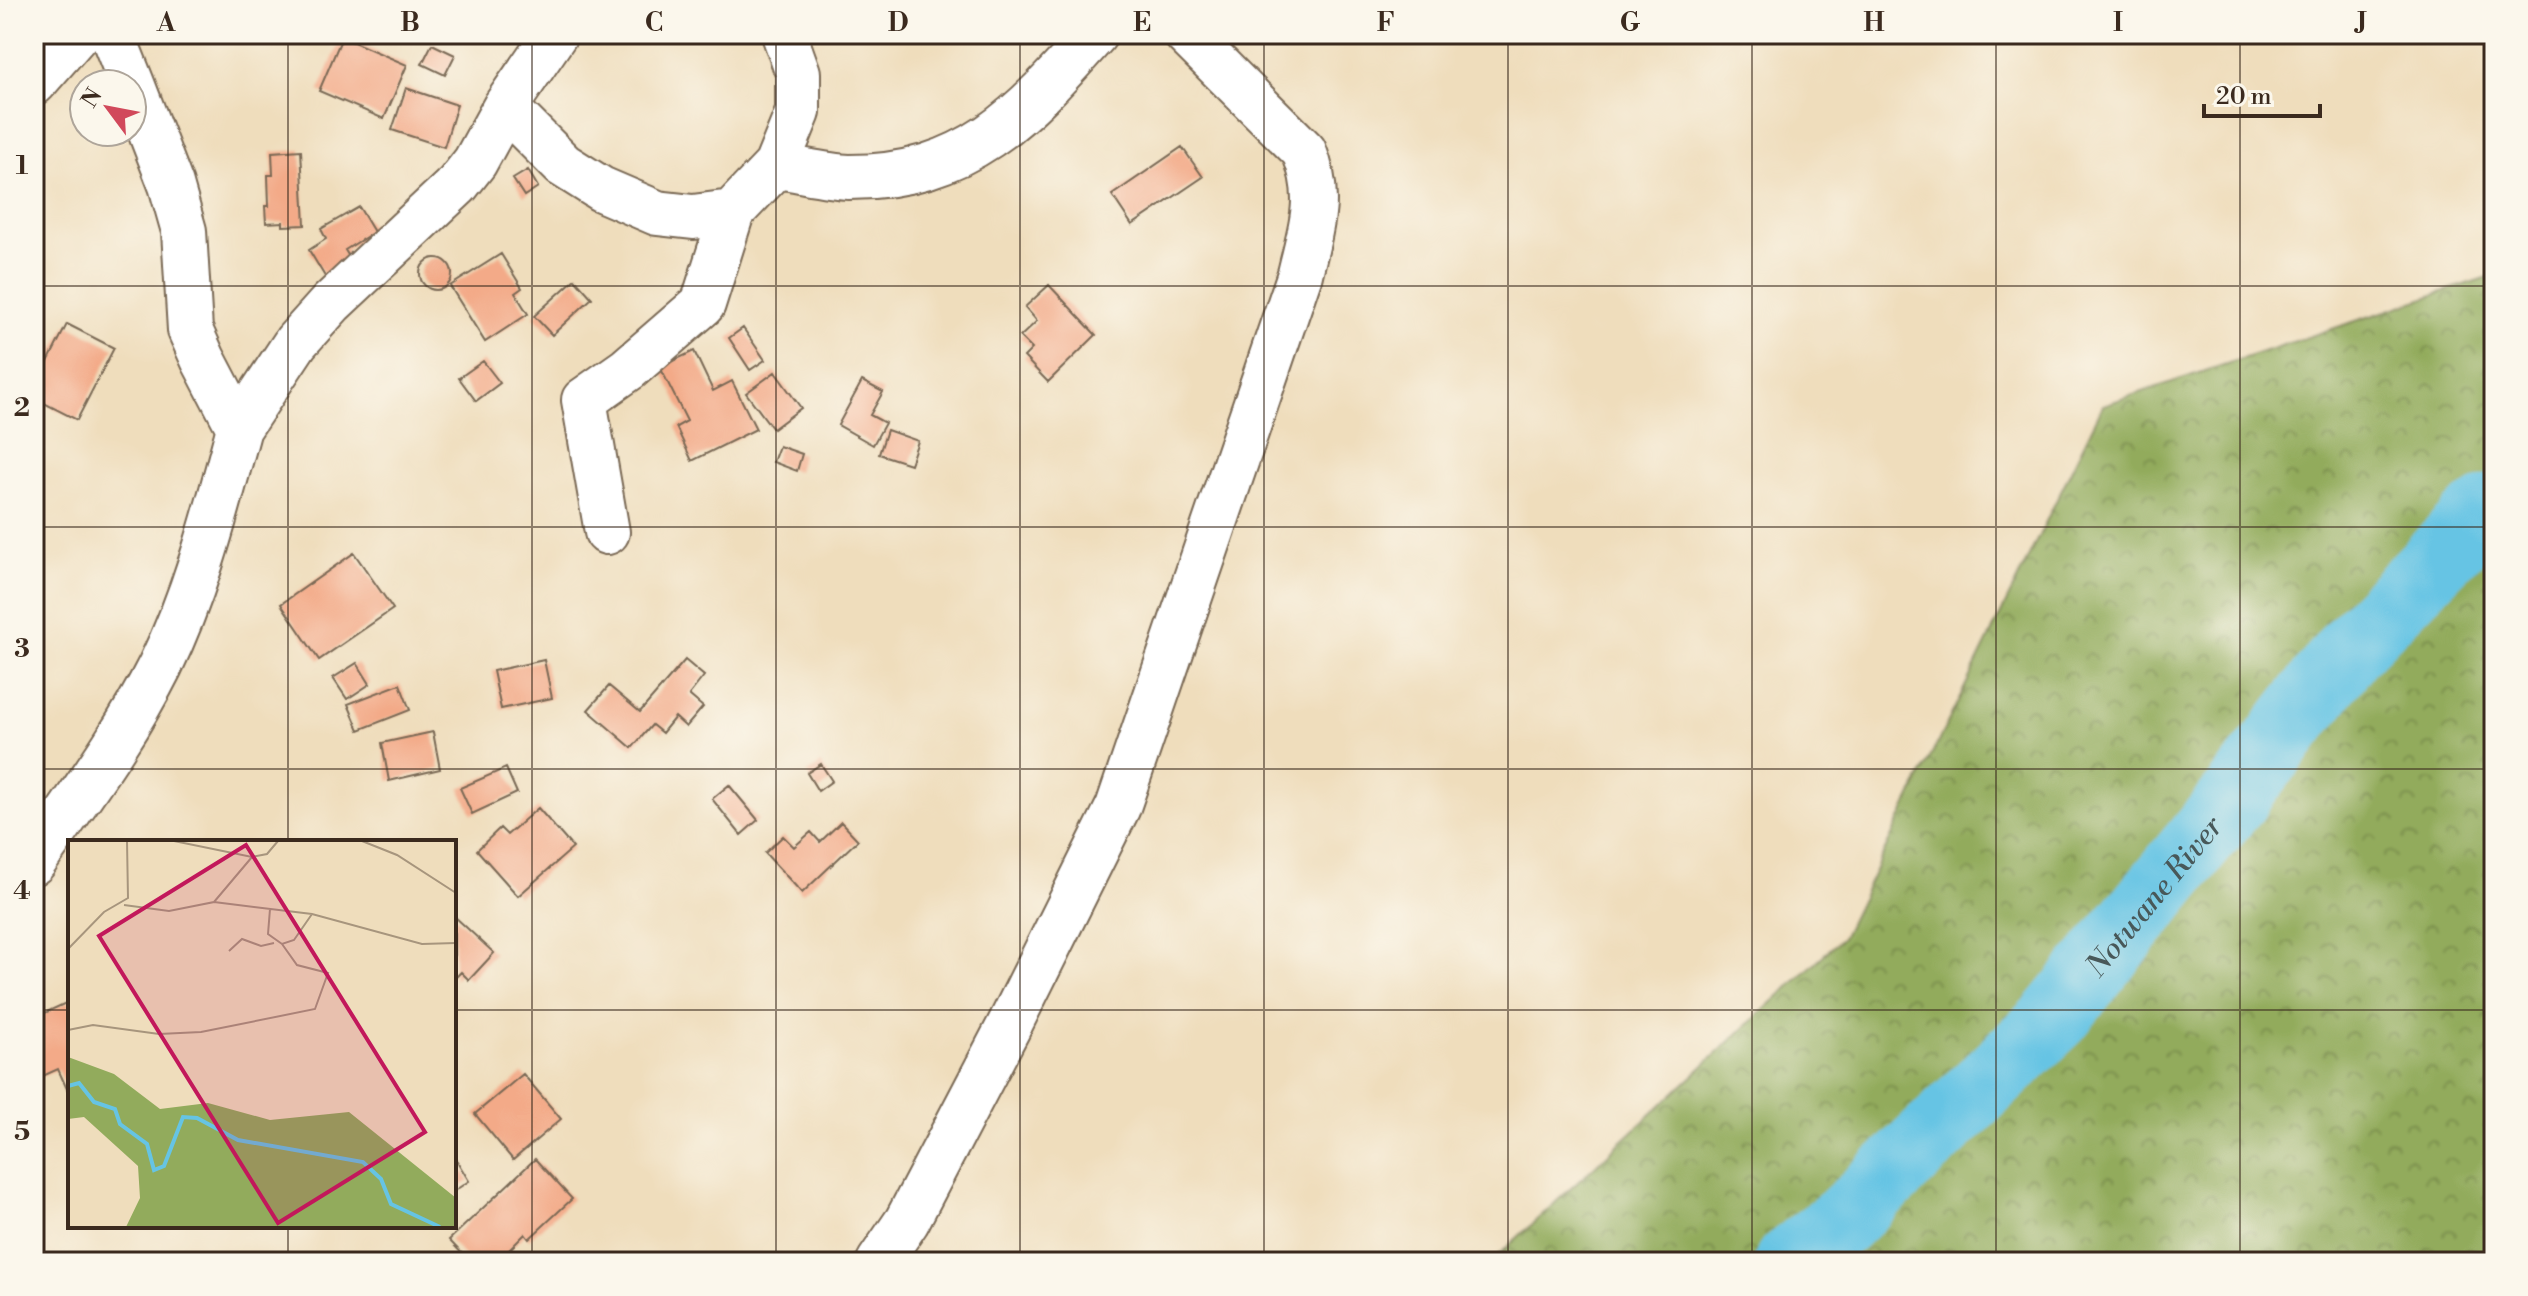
<svg xmlns="http://www.w3.org/2000/svg" width="2528" height="1296" font-family="'Libre Bodoni',serif">
<defs>
<pattern id="forest-crowns" width="20" height="18" patternUnits="userSpaceOnUse" patternTransform="scale(2)"><rect width="20" height="18" fill="#92ab5c"/><path d="M2 6a3 3 0 1 1 6 0M12 15a3 3 0 1 1 6 0" fill="none" stroke="#788b4b"/></pattern>
</defs>
<rect width="100%" height="100%" fill="#fbf7ec"/>
<filter id="ink" filterUnits="userSpaceOnUse"><feTurbulence type="fractalNoise" baseFrequency=".0125" numOctaves="2"/><feDisplacementMap in="SourceGraphic" scale="16" xChannelSelector="R" yChannelSelector="G"/><feConvolveMatrix kernelMatrix="1 2 1 2 8 2 1 2 1" color-interpolation-filters="sRGB"/></filter>
<filter id="wash" filterUnits="userSpaceOnUse"><feTurbulence type="fractalNoise" baseFrequency=".006" numOctaves="4" result="noise"/><feDisplacementMap in="SourceGraphic" scale="32" xChannelSelector="R" yChannelSelector="G"/><feGaussianBlur stdDeviation="1.8" result="paint"/><feColorMatrix in="noise" values="0 0 0 0 0 0 0 0 0 0 0 0 0 0 0 0 0 1.4 0 .05"/><feComposite in="paint" operator="in"/></filter>
<g filter="url(#wash)">
<rect width="100%" height="100%" fill="#efddbc"/>
<path fill="url(#forest-crowns)" stroke="#666a3d" stroke-width="2" d="M2494,275V1262H1491L1842,938L2103,405Z"/>
<g fill="none" stroke-linecap="round" stroke-linejoin="round">
<path stroke="#66c4e4" stroke-width="70" id="s1" d="M1789,1262L1843,1220L2052,1021L2240,791L2350,648L2477,518L2494,509"/>
</g>
<g id="blocks">
<path fill="#f3aa88" d="M342,37L407,65L384,119L319,91Z
M432,44L455,55L445,75L422,64Z
M406,88L457,105L444,147L392,130Z
M1182,147L1203,177L1132,225L1112,195Z
M301,150L305,225L283,226V222L266,223L265,206H269L268,175H273L272,152Z
M528,170L538,187L524,196L513,179Z
M359,207L374,232L345,250L357,270L330,285L309,250L326,239L321,229Z
M501,254L522,288L515,293L528,314L485,342L450,286Z
M420 274a16 16 0 1 1 32 0a16 16 0 1 1-32 0Z
M575,279L592,298L552,335L534,316Z
M1049,285L1096,335L1048,382L1024,357L1032,349L1020,337L1037,321L1025,307Z
M67,324L114,348L77,420L34,398V365L44,370Z
M743,328L765,360L750,370L729,338Z
M694,351L713,391L732,381L756,429L692,461L676,427L687,421L660,367Z
M483,361L500,383L476,401L459,378Z
M775,372L801,408L773,429L746,393Z
M862,381L883,392L870,415L885,423L873,445L838,425Z
M887,430L918,441L910,464L879,454Z
M779,446L802,454L797,471L773,462Z
M354,553L393,609L319,660L281,604Z
M544,660L552,698L501,709L493,671Z
M685,660L704,676L689,695L703,707L686,727L675,717L662,733L652,725L632,748L588,710L609,686L640,712Z
M357,663L370,684L347,699L333,678Z
M400,684L410,710L359,730L348,704Z
M433,732L440,769L389,781L382,743Z
M821,764L832,781L818,791L807,773Z
M506,768L517,793L472,814L460,788Z
M729,785L758,820L741,835L712,799Z
M538,808L573,848L518,896L477,850L500,828L507,835Z
M841,822L858,840L802,893L765,853L783,836L794,847L811,832L820,842Z
M454,916L494,953L469,980L461,972L454,979Z
M70,1001V1088L67,1089L58,1069L34,1080V1018Z
M523,1074L561,1119L513,1160L475,1114Z
M454,1156L469,1181L454,1191Z
M535,1159L572,1199L529,1239L525,1234L508,1251L512,1255L505,1262H470L449,1240Z"/>
</g>
</g>
<g filter="url(#ink)">
<use href="#blocks" fill-opacity="0" stroke="#7a6955" stroke-width="2"/>
<g fill="none" stroke-linecap="round" stroke-linejoin="round">
<defs>
<path id="street" d="M112,34L132,84
M34,83L77,34
M505,107L563,165L601,189L657,213L693,217L732,212L776,166L798,112V73L784,34
M776,166C800,169 825,176 849,177C967,177 1022,116 1095,34
M239,428L296,342L331,303L457,185L475,162L505,107L555,34
M607,532L584,400L628,369L703,304L732,212
M34,862C78,798 125,736 160,666C197,590 217,509 239,428L203,359L190,330L184,231L171,185L132,84
M879,1262L907,1221L1008,1028L1118,807L1300,274C1311,227 1323,198 1304,151L1186,34"/>
</defs>
<use href="#street" stroke="#7a6955" stroke-width="48"/>
<use href="#street" stroke="#fff" stroke-width="44"/>
</g>
</g>
<path fill="none" stroke="#3b2a1e" stroke-width="2" stroke-opacity="0.55" d="M288,34V842M532,34V1262M776,34V1262M1020,34V1262M1264,34V1262M1508,34V1262M1752,34V1262M1996,34V1262M2240,34V1262M34,286H2494M34,527H2494M34,769H2494M34,1010H70M454,1010H2494M288,1226V1262"/>
<g text-anchor="middle" stroke-width="6" stroke-linejoin="round" paint-order="stroke">
<g font-size="30" font-style="italic" fill="#485859" stroke="#fbf7ec">
<text dy="10" stroke="none"><textPath href="#s1" startOffset="518">Notwane River</textPath></text>
</g>
</g>
<g transform="translate(68 840)">
<rect width="388" height="388" fill="#efddbc"/>
<path d="M0,217L46,234L92,269L140,263L202,280L281,272L388,358V387H58L72,358L70,326L16,277L0,279Z" fill="#92ab5c"/>
<path fill="none" stroke="#66c4e4" stroke-width="4" d="M0,246L11,243L26,262L47,269L52,284L79,304L86,330L96,326L115,277L129,278L170,300L295,322L313,339L323,364L372,387"/>
<path fill="none" stroke="#a7957d" stroke-width="2" d="M106,1L184,17L199,14L210,1M294,1L329,15L388,53M146,62L244,74L354,104L388,103M56,65L101,71L146,62L184,17M202,69L200,94L214,104L226,100L244,74M0,109L36,72L60,58L59,1M161,111L174,99L193,106L206,103M0,190L25,185L91,194L133,192L247,169L260,133L229,125L214,104"/>
<path fill="#c2185b" fill-opacity="0.15" stroke="#c2185b" stroke-width="4" d="M178,5L357,292L210,383L31,96Z"/>
<rect width="388" height="388" fill="none" stroke="#3b2a1e" stroke-width="4"/>
</g>
<rect width="2528" height="1296" fill="none" stroke="#fbf7ec" stroke-width="88"/>
<g transform="translate(108 108) rotate(302)"><circle r="38" fill="#fbf7ec" stroke="#aea59a" stroke-width="2"/>
<path d="M0-6L14 30L0 20L-14 30Z" fill="#d1495b"/>
<text y="-12" font-size="22" font-weight="bold" text-anchor="middle" fill="#3b2a1e">N</text>
</g>
<path d="M2204 104v12h116v-12" fill="none" stroke="#3b2a1e" stroke-width="4"/>
<text x="2216" y="104" font-size="24" fill="#3b2a1e" stroke="#fbf7ec" stroke-width="6" paint-order="stroke">20 m</text>
<rect x="44" y="44" width="2440" height="1208" fill="none" stroke="#3b2a1e" stroke-width="3"/>
<g font-size="26" text-anchor="middle" font-weight="bold" fill="#3b2a1e">
<text x="166" y="31">A</text>
<text x="410" y="31">B</text>
<text x="654" y="31">C</text>
<text x="898" y="31">D</text>
<text x="1142" y="31">E</text>
<text x="1386" y="31">F</text>
<text x="1630" y="31">G</text>
<text x="1874" y="31">H</text>
<text x="2118" y="31">I</text>
<text x="2362" y="31">J</text>
<text x="22" y="174">1</text>
<text x="22" y="416">2</text>
<text x="22" y="657">3</text>
<text x="22" y="899">4</text>
<text x="22" y="1140">5</text>
</g>
</svg>
